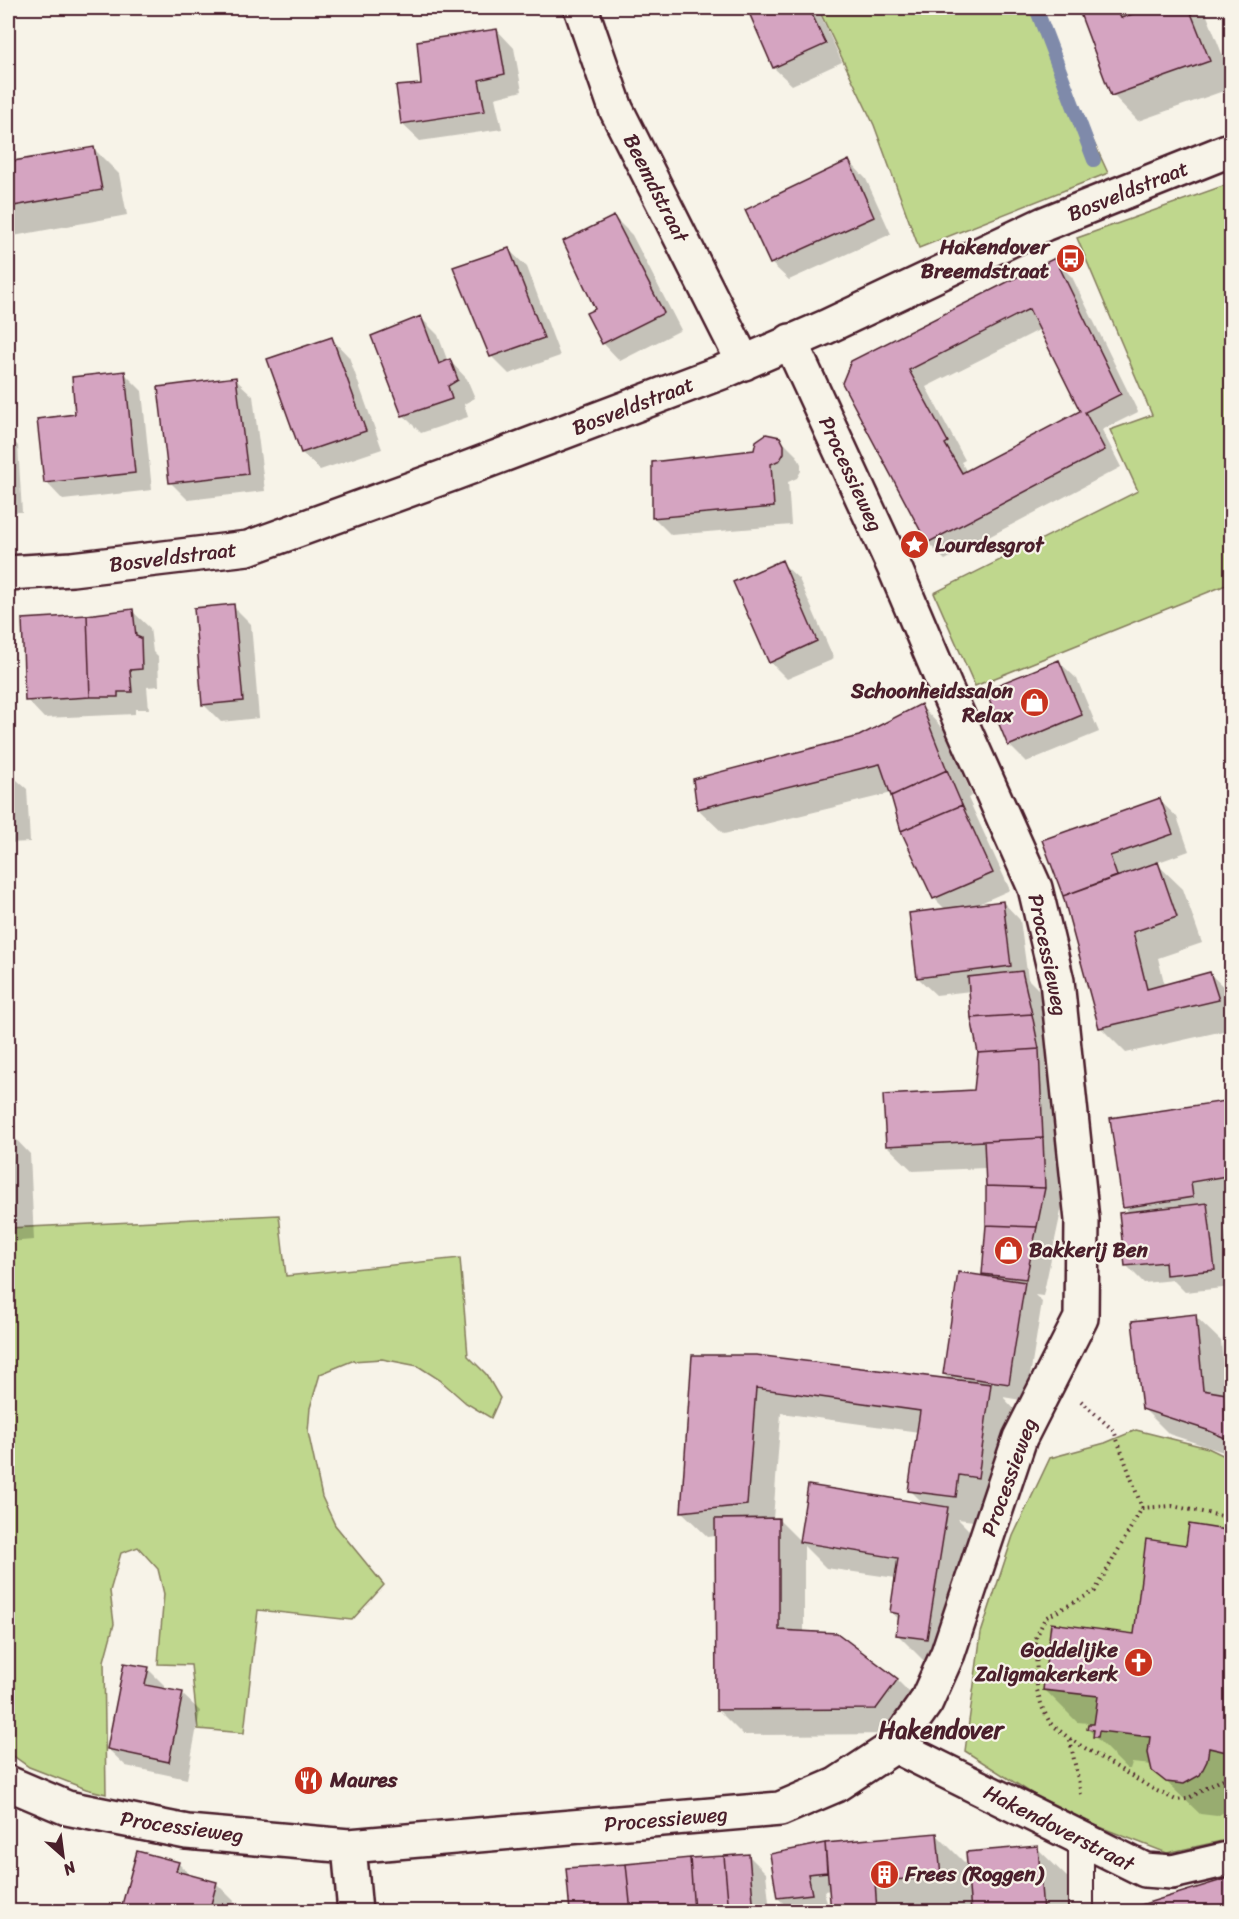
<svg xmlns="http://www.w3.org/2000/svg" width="1239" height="1919" font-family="Sriracha,sans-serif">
<rect width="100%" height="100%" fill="#f7f3e8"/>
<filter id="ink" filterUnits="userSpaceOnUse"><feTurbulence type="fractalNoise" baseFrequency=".0167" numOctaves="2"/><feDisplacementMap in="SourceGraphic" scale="12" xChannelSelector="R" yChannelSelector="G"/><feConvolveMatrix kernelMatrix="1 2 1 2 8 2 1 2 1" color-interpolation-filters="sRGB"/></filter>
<g filter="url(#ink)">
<path fill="#bfd78d" stroke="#847b5c" stroke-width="1.5" d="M818,8H1032L1108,173L919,248L874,125Z
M1231,183V583L975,686L934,593L1138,491L1110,430L1152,415L1077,238Z
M279,1215L286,1276L460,1258L468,1356L486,1374L500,1398L491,1418L466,1403L440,1380L418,1366L382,1359L352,1361L320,1374L310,1408L308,1432L322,1497L335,1525L384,1585L352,1620L258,1610L244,1733L198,1729L191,1665L158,1664L164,1594L158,1569L138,1547L121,1553L110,1591L114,1624L104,1661L106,1794L86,1789L29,1767L8,1752V1228Z
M1136,1430L1208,1448L1231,1459V1839L1167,1853L1061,1812L965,1751L981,1633L1013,1536L1050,1458L1105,1443Z"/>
<path fill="#0003" fill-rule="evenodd" d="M748,8H817L842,62L792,85L774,68Z
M1079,8H1121L1130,16L1153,8H1204L1232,79V88L1138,121L1113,95Z
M497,30L514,48L522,91L495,98L502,129L420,141L402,124L423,86Z
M93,148L119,174L127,215L8,237V164Z
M849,161L866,179L891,234L789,280L771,263Z
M614,217L632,235L681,330L620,361L603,343L597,309Z
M509,250L527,267L560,356L509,374L491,356Z
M1054,260L1072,277L1138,412L1102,430L1121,467L945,560L928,543L844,383ZM1041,329L1082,412L967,472L961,462L965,460L926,387Z
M421,318L438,335L448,362L450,361L467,379L475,398L464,404L468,417L421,433L403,415Z
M332,339L349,357L382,449L320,470L302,453L269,360Z
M124,373L142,391L152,490L63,500L46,482L77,415Z
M235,379L253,396L265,491L188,500L171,483Z
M8,435L18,446L22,512H8Z
M779,438L797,456L801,464V471L797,478L788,482L791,525L671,535L654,518Z
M781,562L799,579L834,659L787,679L770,662Z
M233,606L251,624L259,718L221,722L203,704Z
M132,611L150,628L153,652L158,657L159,686L147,687L149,709H135V714L44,718L27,700L88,616Z
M1059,662L1077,679L1099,732L1026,762L1009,745Z
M921,706L946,732L972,796L968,798L1010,890L976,905L1003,902L1020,920L1028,979L1039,990L1056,1068L1062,1207L1043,1296L1035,1295L1042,1302L1026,1401L1003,1397L1016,1411L981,1522L958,1519L973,1534L953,1664L923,1660L897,1634L900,1620L891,1612L896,1578L826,1568L804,1546V1633L837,1635L897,1680L923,1706L902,1734L743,1735L717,1709L716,1536L708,1537L682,1512L693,1356L950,1380L944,1374L989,1279L983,1273L988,1225L986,1168L913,1171L887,1146L975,1091L979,1052L971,991L936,995L918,978L946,910L934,898L892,793L724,834L698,809L859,738ZM781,1413L919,1432L910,1490L925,1505L800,1541L778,1519H773Z
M8,772L27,789L30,842L8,843Z
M1159,800L1177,817L1189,851L1156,863L1183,889L1202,943L1158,958L1165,986L1210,974L1232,995V1029L1126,1053L1100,1027L1065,895Z
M1232,1101V1213L1223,1214L1232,1287L1185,1292L1173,1280L1144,1283L1126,1265L1130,1213L1124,1207Z
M8,1131L30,1154L34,1240L8,1242Z
M1195,1316L1221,1341L1226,1396L1232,1397V1455L1169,1434L1143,1408Z
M1232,1533V1808L1217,1816L1200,1814L1154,1770L1152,1765L1132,1763L1130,1769H1127L1094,1736L1089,1729V1723L1077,1722L1044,1689L1135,1636L1187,1547Z
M148,1669L165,1686V1690L182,1694L200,1711L187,1779L126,1766L108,1749Z
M937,1835L969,1867L1037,1848L1070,1880L1072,1912H973V1909L933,1912H833L831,1890L824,1891L829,1911L792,1912L778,1898L772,1855L825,1845Z
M749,1856L766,1873L770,1912H571Z
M178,1863L192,1877L216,1883L234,1901L231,1912H122Z"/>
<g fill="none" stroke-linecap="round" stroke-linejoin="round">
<path stroke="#7f8aaa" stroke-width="14" d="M1036,8L1094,160"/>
</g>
<path fill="#d5a4c1" stroke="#4a1f2b" stroke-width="1.5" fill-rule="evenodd" d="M747,8H809L826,44L773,68Z
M1078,8H1116L1121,18L1150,8H1189L1210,61L1111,96Z
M497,29L505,74L479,80L485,111L401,124L396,86L421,84L417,41Z
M94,147L102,190L8,207V162Z
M849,160L874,217L770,264L745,210Z
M614,216L664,313L602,344L586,313L595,309L563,241Z
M509,248L544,338L490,357L453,267Z
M1055,258L1121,394L1085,412L1105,450L927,543L842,383L851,361ZM1029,309L1080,411L962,473L945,444L948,442L909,370Z
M421,316L439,364L450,359L458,380L448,386L452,399L402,416L371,336Z
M332,337L366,431L301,453L267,359Z
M125,371L135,473L44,483L37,419L75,414L72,377Z
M236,377L248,474L169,483L158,387Z
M766,434L780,437L784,445V453L780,460L771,464L774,507L652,518V462L754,450L756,441Z
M782,560L817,641L769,663L733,582Z
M234,604L243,701L202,705L194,608Z
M133,609L136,636L141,638L142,669L130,670L132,692H118V697H90L87,615Z
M87,615L90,697L25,701L22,619Z
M1059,660L1082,715L1008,746L985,690Z
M921,704L947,770L891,796L880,764L697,809L693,779L859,736Z
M8,770H10L13,825H8Z
M947,770L962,805L901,831L891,796Z
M1160,798L1173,834L1110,856L1117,876L1063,896L1042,840Z
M962,805L993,873L933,899L901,831Z
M1158,862L1177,917L1133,932L1147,989L1210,972L1219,1000L1099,1028L1063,896Z
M1003,901L1011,966L917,978L909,913Z
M1022,971L1032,1014L971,1018L968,977Z
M1032,1014L1039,1049L978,1053L971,1018Z
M1039,1049L1043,1138L886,1146L883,1095L974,1090L978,1053Z
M1232,1100V1175L1191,1182L1193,1197L1123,1208L1110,1118Z
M1043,1138L1045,1188L986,1186L984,1141Z
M986,1186L1045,1188L1037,1227L986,1225Z
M1207,1203L1215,1270L1166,1275L1165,1262L1125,1266L1119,1213Z
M986,1225L1037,1227L1026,1279L982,1274Z
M958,1272L1025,1282L1009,1384L943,1374Z
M1196,1314L1203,1390L1232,1395V1441L1207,1430L1142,1409L1132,1321Z
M692,1355H756L991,1384L978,1478L959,1475L956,1497L908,1491L920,1411L756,1388L747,1505L681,1512Z
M808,1485L948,1507L927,1639L896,1635L899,1614L890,1612L898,1558L799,1542Z
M779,1518V1630L837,1633L898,1679L876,1709L716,1710L715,1519Z
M1189,1524L1232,1531V1750L1231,1753L1209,1748L1207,1761L1200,1775L1184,1784L1166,1782L1152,1771L1148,1753L1150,1737L1099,1731L1098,1737H1093L1094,1730L1087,1729L1088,1724H1094L1098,1696L1043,1690L1051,1623L1134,1634L1146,1539L1186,1545Z
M124,1663L149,1667L145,1685L183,1692L169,1762L107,1749Z
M937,1833L941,1877L875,1881L877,1912H831L825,1843Z
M825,1843L827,1872L808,1874L812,1894L777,1898L770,1854Z
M1038,1846L1043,1912H971L966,1852Z
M137,1851L179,1862L176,1871L217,1882L209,1912H120Z
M749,1854L754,1912H729L724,1856Z
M724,1856L729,1912H694L690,1858Z
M690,1858L694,1912H631L626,1864Z
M626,1864L631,1912H570L566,1868Z
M1232,1877V1912H1118Z"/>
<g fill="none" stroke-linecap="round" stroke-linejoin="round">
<defs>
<path id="lane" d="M1081,1912V1839"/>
<path id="street" d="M581,8L616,109L744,363
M8,573L72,569L248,548L455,473L722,372L826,327L1044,224L1232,149
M895,1746L1145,1870L1172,1872L1232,1858
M8,1783L67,1808L187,1832L349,1846L780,1809L836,1785L895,1746L926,1702L948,1653L1020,1438L1081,1318L1082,1220L1057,981L1035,888L946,689L896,571L790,341
M349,1846L355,1912"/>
</defs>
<use href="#lane" stroke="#4a1f2b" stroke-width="28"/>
<use href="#street" stroke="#4a1f2b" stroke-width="38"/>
<path stroke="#4a1f2b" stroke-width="4" stroke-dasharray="1.5 4.5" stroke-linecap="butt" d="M1081,1401L1114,1431L1142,1508
M1232,1518L1172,1506L1142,1508L1095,1591L1045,1618L1036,1638L1037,1690L1042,1707L1050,1723L1070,1739L1153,1789L1176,1800L1187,1799L1232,1774
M1070,1740L1081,1794"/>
<use href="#lane" stroke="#f7f3e8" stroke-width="24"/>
<use href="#street" stroke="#f7f3e8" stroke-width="33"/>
</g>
</g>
<defs>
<symbol id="bus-disc" viewBox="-11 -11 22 22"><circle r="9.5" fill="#c8321e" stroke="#f7f3e8"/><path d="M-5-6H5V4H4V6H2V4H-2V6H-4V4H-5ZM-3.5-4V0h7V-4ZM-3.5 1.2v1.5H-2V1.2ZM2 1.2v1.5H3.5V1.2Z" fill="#fff"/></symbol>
<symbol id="sight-disc" viewBox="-11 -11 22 22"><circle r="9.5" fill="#c8321e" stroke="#f7f3e8"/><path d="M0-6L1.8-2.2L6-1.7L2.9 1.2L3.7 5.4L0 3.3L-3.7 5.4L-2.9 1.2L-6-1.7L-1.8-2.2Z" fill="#fff"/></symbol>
<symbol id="shop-disc" viewBox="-11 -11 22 22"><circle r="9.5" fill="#c8321e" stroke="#f7f3e8"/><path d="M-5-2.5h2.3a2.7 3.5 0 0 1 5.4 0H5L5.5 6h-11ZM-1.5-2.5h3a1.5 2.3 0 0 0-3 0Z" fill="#fff"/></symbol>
<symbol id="church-disc" viewBox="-11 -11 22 22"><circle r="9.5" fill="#c8321e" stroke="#f7f3e8"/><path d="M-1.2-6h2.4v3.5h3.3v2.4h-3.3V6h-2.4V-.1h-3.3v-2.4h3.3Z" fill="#fff"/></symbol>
<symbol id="restaurant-disc" viewBox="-11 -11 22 22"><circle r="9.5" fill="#c8321e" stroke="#f7f3e8"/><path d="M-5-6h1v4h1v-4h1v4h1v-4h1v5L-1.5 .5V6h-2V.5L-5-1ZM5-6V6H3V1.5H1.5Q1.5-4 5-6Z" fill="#fff"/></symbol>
<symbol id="building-disc" viewBox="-11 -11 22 22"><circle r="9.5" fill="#c8321e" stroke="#f7f3e8"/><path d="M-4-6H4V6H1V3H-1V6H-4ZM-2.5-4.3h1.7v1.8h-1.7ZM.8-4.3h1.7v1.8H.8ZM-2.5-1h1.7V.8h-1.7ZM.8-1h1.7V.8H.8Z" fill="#fff"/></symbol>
</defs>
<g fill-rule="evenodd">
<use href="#bus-disc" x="1054" y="242" width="33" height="33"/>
<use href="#sight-disc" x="898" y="528" width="33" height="33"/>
<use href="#shop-disc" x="1018" y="686" width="33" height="33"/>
<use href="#shop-disc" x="992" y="1234" width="33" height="33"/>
<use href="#church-disc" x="1122" y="1646" width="33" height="33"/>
<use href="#restaurant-disc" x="292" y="1764" width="33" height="33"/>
<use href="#building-disc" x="868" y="1858" width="33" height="33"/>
</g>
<g text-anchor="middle" stroke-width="4.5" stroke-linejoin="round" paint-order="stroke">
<g font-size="21" fill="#4a1f2b" stroke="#f7f3e8">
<text transform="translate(656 188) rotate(63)" y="7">Beemdstraat</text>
<text transform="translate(1128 191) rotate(-22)" y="7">Bosveldstraat</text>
<text transform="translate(633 406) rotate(-21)" y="7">Bosveldstraat</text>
<text transform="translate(851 474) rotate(65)" y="7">Processieweg</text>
<text transform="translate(173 557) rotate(-7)" y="7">Bosveldstraat</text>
<text transform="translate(1048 955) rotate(78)" y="7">Processieweg</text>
<text transform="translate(1009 1477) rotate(-70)" y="7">Processieweg</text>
<text transform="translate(666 1819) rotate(-5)" y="7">Processieweg</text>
<text transform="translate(182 1827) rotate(8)" y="7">Processieweg</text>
<text transform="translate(1059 1828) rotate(27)" y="7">Hakendoverstraat</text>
</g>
<g font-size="21" font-weight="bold" fill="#4a1f2b" stroke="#f7f3e8" text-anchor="start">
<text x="1049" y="254" text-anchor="end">Hakendover<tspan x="1049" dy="24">Breemdstraat</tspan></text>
<text x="935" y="552">Lourdesgrot</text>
<text x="1013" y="698" text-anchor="end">Schoonheidssalon<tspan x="1013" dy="24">Relax</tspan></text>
<text x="1029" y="1257">Bakkerij Ben</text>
<text x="1118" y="1657" text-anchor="end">Goddelijke<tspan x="1118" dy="24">Zaligmakerkerk</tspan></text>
<text x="330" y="1787">Maures</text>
<text x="905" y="1881">Frees (Roggen)</text>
</g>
<g font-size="24" font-weight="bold" fill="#4a1f2b" stroke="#f7f3e8">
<text x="941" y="1738">Hakendover</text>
</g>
</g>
<rect width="1239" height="1919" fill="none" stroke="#f7f3e8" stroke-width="30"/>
<rect x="15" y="15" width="1209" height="1889" fill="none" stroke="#4a1f2b" stroke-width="2" filter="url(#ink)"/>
<g transform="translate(63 1856) rotate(152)" stroke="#f7f3e8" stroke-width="4.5" paint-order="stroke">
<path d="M0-4.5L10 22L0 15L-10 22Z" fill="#4a1f2b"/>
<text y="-9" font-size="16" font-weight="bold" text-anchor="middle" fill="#4a1f2b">N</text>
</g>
</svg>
